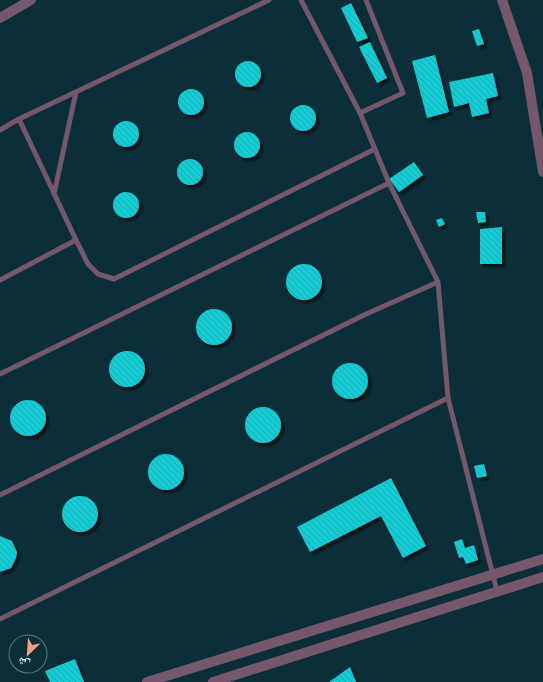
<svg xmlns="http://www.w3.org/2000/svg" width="543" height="682" font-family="Quicksand,'Noto Naskh Arabic',sans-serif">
<defs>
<pattern id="building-back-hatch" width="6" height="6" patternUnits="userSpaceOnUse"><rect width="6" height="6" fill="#13ccd4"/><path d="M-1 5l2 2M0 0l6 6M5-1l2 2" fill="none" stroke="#1cabb2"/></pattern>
<filter id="shadow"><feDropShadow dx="3" dy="3" stdDeviation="1" flood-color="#0009"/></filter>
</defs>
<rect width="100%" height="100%" fill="#0c2e38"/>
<path fill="url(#building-back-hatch)" filter="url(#shadow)" d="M351,3L368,38L357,42L341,8Z
M479,29L484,44L477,46L472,31Z
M370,42L387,78L377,83L359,47Z
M435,55L449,112L427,118L412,61Z
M235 74a13 13 0 1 1 26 0a13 13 0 1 1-26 0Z
M493,73L498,96L486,99L489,113L472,117L469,103L454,107L449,82Z
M178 102a13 13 0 1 1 26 0a13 13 0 1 1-26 0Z
M290 118a13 13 0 1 1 26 0a13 13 0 1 1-26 0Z
M113 134a13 13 0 1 1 26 0a13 13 0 1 1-26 0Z
M234 145a13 13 0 1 1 26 0a13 13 0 1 1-26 0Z
M177 172a13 13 0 1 1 26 0a13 13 0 1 1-26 0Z
M414,162L423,175L399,192L389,179Z
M113 205a13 13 0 1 1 26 0a13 13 0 1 1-26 0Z
M476,212H485L486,222L478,223Z
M442,218L445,224L439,227L436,220Z
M502,227V264H480V229Z
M286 282a18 18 0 1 1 36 0a18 18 0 1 1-36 0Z
M196 327a18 18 0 1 1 36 0a18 18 0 1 1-36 0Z
M109 369a18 18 0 1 1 36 0a18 18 0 1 1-36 0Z
M332 381a18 18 0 1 1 36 0a18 18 0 1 1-36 0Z
M10 418a18 18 0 1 1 36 0a18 18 0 1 1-36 0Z
M245 425a18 18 0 1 1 36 0a18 18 0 1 1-36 0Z
M148 472a18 18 0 1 1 36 0a18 18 0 1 1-36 0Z
M484,464L487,476L477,478L474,466Z
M391,478L426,546L403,558L381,516L310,552L297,527Z
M62 514a18 18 0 1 1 36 0a18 18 0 1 1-36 0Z
M0,536L12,541L17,552L16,558L11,568L0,572Z
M462,539L465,548L474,545L478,560L466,564L463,557L459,558L454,542Z
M75,659L84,682H50L45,671Z
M350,667L356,682H329Z"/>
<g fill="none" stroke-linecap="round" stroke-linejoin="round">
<path stroke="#74576a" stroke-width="5" d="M301,0L360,113
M366,0L403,93L360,113L389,183L438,282L448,398L497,591
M0,130L19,119L269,0
M54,194L76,92
M76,240L88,264L98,274L114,279L375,149
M0,280L76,240L19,119
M0,374L389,183
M0,495L364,315L438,282
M0,619L448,398"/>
<path stroke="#74576a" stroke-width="10" d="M502,0L527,73L543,172
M0,18L31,0
M147,682L543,559
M213,682L543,577"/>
</g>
<g transform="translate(28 654) rotate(205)"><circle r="19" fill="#0c2e38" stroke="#527a86"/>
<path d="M0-3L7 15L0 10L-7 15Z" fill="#f39f82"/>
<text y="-6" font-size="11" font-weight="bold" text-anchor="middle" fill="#bcecfb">ش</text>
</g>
</svg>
